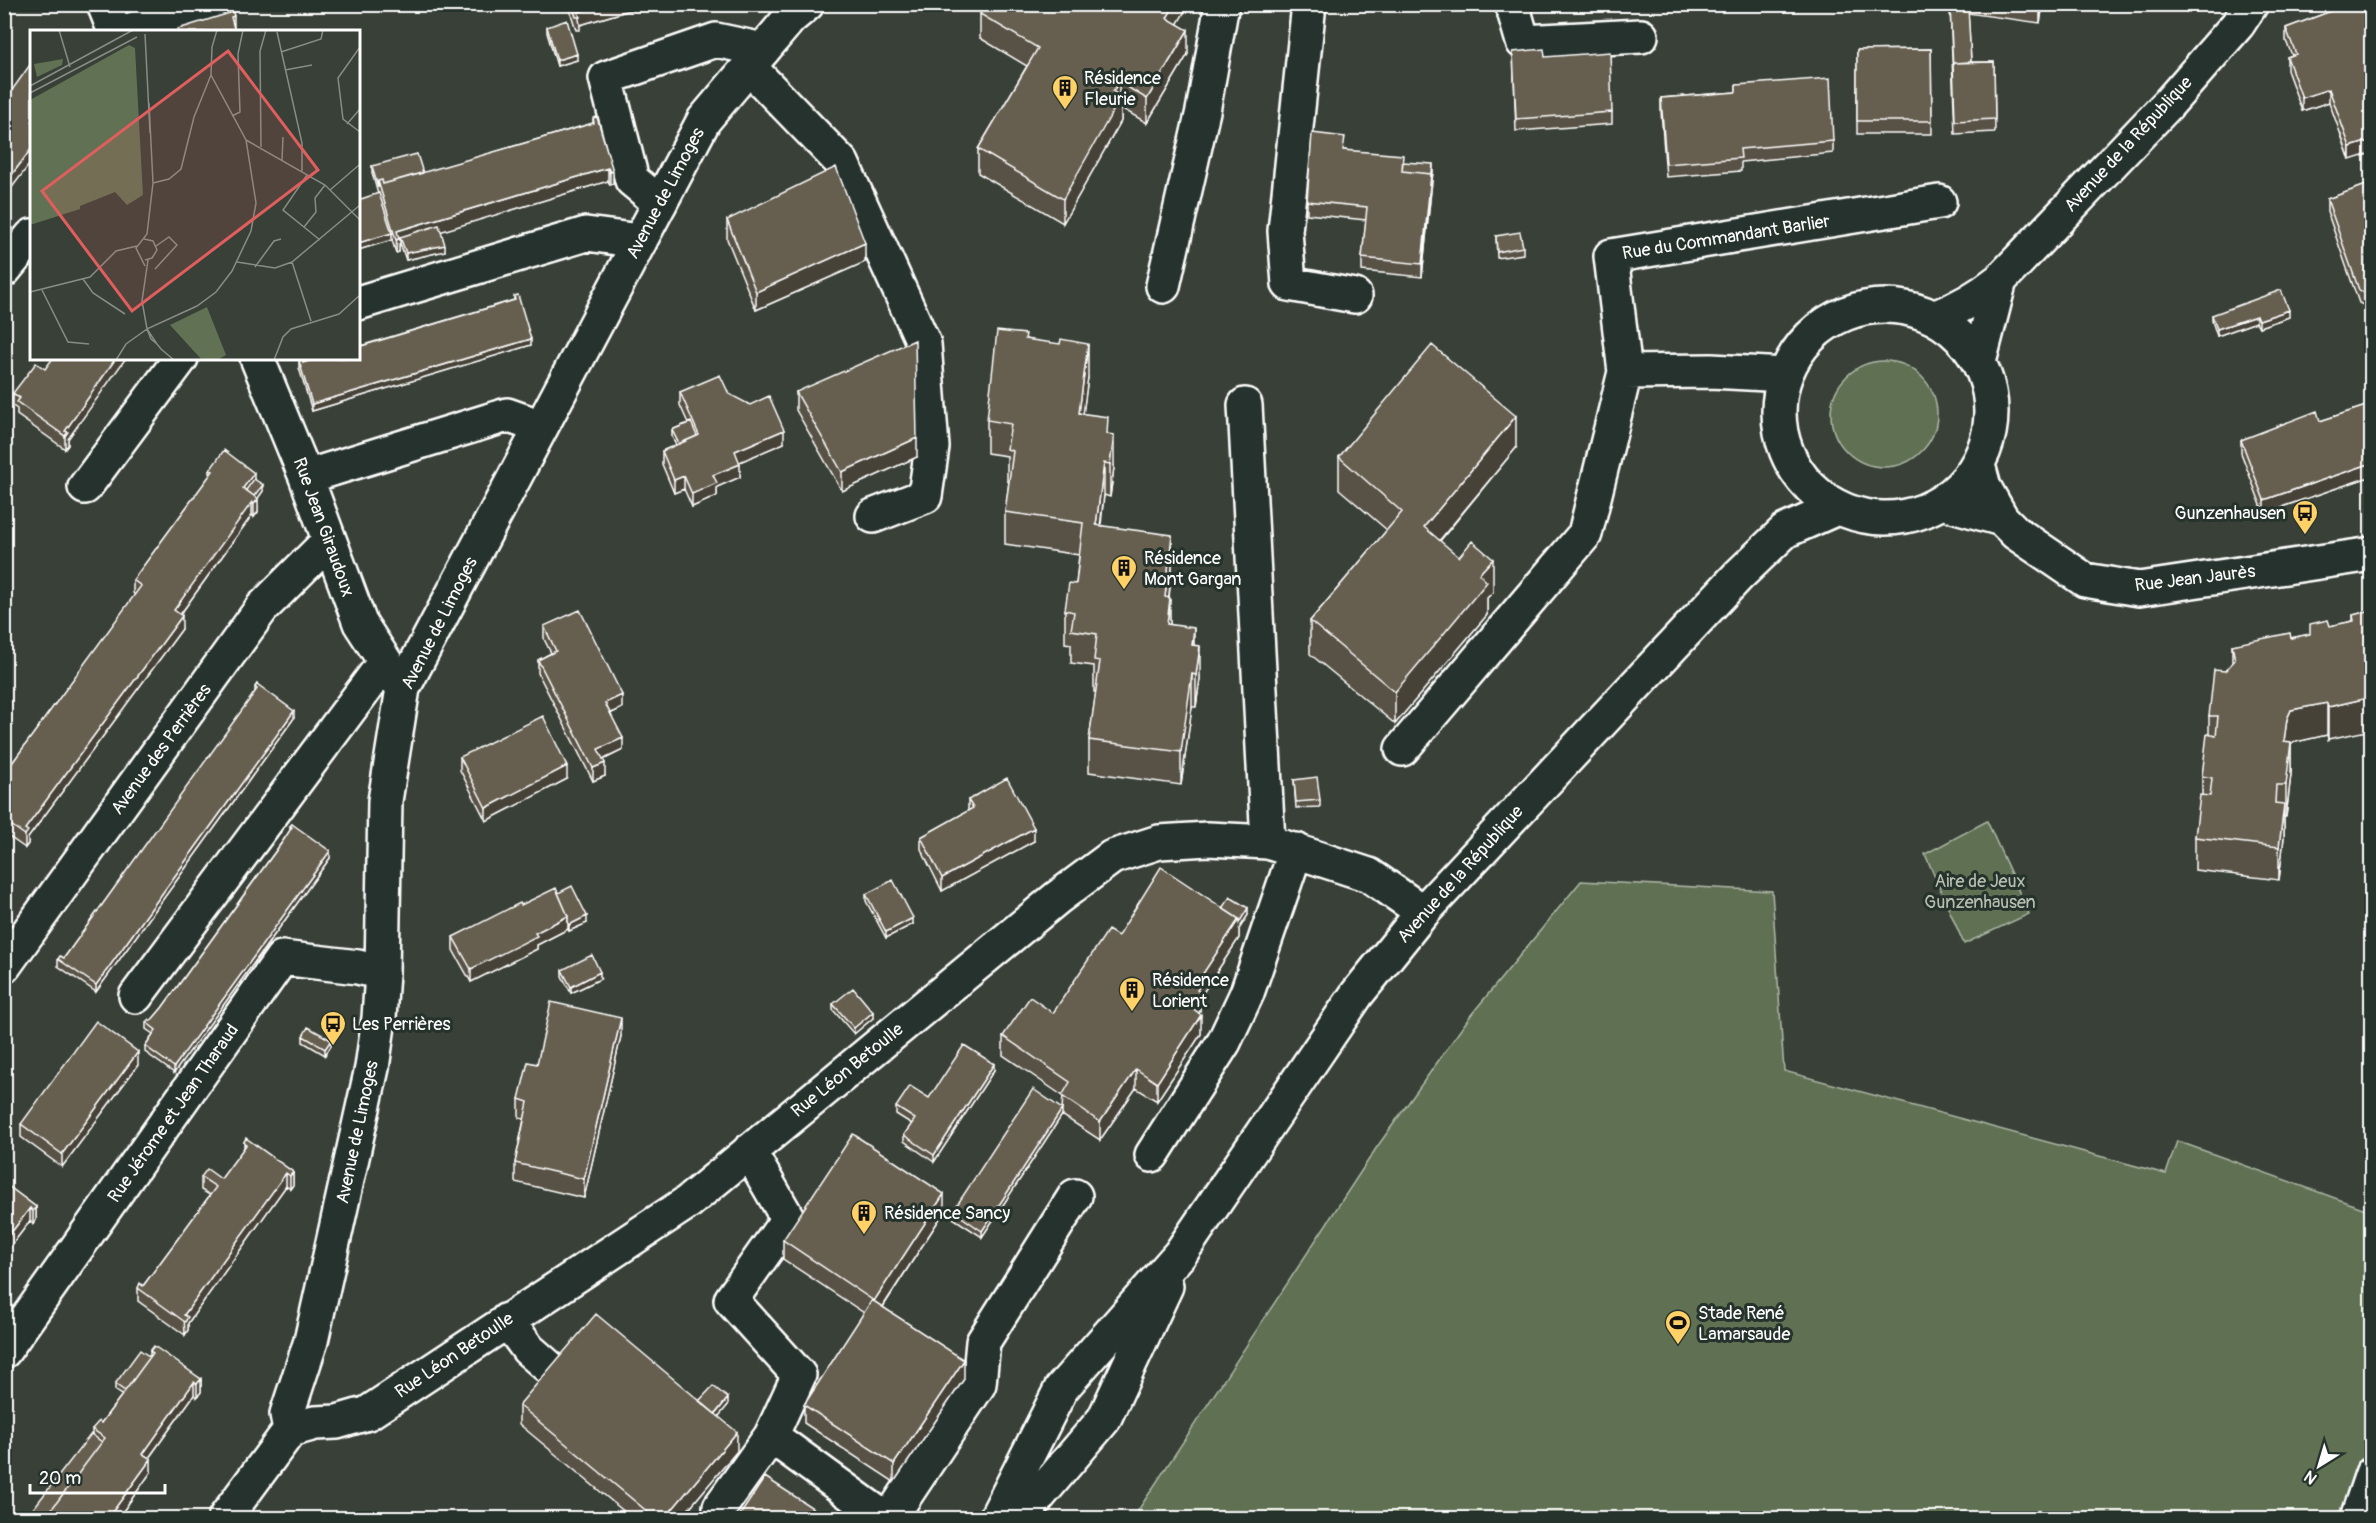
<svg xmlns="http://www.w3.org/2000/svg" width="2376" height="1523" font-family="Pangolin,sans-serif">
<rect width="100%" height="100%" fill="#394037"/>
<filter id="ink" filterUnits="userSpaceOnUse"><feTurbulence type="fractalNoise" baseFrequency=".0167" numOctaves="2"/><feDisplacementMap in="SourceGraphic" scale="12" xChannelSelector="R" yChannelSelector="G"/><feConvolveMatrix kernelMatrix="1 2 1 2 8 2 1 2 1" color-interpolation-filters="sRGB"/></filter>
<g filter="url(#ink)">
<path fill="#617153" stroke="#b0b8a9" stroke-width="1.5" d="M1831 414a53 53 0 1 1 106 0a53 53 0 1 1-106 0Z
M1987,821L2029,914L1964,944L1925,854Z
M1581,881L1772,891L1784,1071L2166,1174L2177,1141L2371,1211V1518H1133L1377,1147L1471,1015Z"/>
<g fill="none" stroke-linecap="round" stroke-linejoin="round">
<defs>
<path id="minor" d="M104,4L115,32
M1309,4L1285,231L1289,284L1355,296
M1512,4L1523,42L1641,36
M124,32L216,4
M749,67L842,163L924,344L932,447L925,496L873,516
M660,203L632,180L606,78L716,40L763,50
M4,270L32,236
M1163,286L1203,111L1222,4
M358,303L586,234L640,241
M257,358L306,477L360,623L397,680
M1785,375L1711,371L1625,372L1611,256L1939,202
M1245,405L1268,842
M1978,465L1984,487L2002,519L2016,533L2085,580L2139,589L2372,554
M306,477L507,415L541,427
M85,487L181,358
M1942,502L2002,519
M1402,749L1585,534L1625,372
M4,966L262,608L329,541
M136,996L384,663
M749,1151L788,1219L731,1300L799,1375L771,1436L884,1518
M1152,1155L1224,1042L1247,993L1296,850
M507,1320L528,1349L559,1376
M4,1351L282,958L358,967L382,973
M290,1430L315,1423L337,1422L368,1413L688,1202L1057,898L1112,857L1159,842L1208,839L1268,842L1369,875L1423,912
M720,1507L771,1436
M890,1518L979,1384L983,1342L1075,1196
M2357,1518L2372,1474"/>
<path id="major" d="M1779 412a106 106 0 1 1 212 0a106 106 0 1 1-212 0Z
M1936,317C1960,308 1980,296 2000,280L2169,103L2238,24L2251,4
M1979,362L2000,280
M225,1518L290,1430L287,1414L311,1341L372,1068L379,1018L382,973L385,801L403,688L704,120L790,18L807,4
M996,1518L1061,1389L1180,1254L1357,994L1423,912L1739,575L1785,531L1837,508
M1020,1518L1104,1419L1166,1286"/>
</defs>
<use href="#minor" stroke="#fff" stroke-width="38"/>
<use href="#major" stroke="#fff" stroke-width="38"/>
<use href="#minor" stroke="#26332d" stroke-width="33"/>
<use href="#major" stroke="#26332d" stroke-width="33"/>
</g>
<path fill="#585144" stroke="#fff" stroke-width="1.5" d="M568,4H650L580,25V30H576Z
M1188,4L1177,24L1188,54L1147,123L1121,108V121L1063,223L978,173V149L1027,66L980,38V14Z
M1968,4H2043L2040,23L1968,13L1971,62H1994L1995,132L1955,134L1950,6L1968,7Z
M2350,4V160L2329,102L2302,111L2287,70V57L2292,55L2286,41V28Z
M547,27L577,60L557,66L547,33Z
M1931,49L1932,134H1857V50Z
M1513,52L1545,57L1612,112V124L1516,131Z
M1736,85L1833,141V153L1741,162V171L1666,177L1661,111V98L1736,92Z
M593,118L613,184L610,185L608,181L441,231L445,251L406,260L400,243L399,244V252L396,253L392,240L358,250V200L378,194L372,173V166L423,173L593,123Z
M1345,150L1403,162L1433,171L1422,277L1362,271V258L1366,220L1307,214V201Z
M2372,183V307L2369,308L2359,303L2327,211V199Z
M727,220L865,262L756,310L727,239Z
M1496,236L1523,247V254L1497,258Z
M514,296L531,345L312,411L299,368V361L303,363L514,300Z
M2212,315L2289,317L2259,327L2256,322L2217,336L2212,321Z
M1026,339L1088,377L1083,413L1108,434L1114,467L1110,497L1104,495L1101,525L1172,567L1169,598L1170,625L1194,645L1200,678L1196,707H1192L1181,785L1089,772V740L1096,692H1094V666L1071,663V644L1065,643V610L1076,584L1079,555L1005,544V512L1009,482L1007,481V456L987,453V420Z
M680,392L729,394L784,443L739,462L740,477L717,487V496L692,507L684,489L674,493L662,464V451L676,445L672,437V430L688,423L680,405Z
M796,392L917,457L842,491L796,410Z
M13,393L68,439V445L65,449L17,415V409L13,406Z
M2372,404V476L2264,513L2241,453V440L2320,421Z
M1516,448L1440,541L1493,592L1487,598V615L1395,724L1310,654V621L1387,530L1339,489V457Z
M210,470L254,479L263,491L257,499L258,512L254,517L252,515L180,615L182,629L28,838V844L25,848L4,833V762L10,766L135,595L133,593V580L210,475Z
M2372,610L2328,739L2327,735L2291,743V774L2286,817H2284V837L2279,880L2195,870V837L2202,795V776L2209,734V716L2225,671L2232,663V645L2291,638L2310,634L2330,626L2353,621V615Z
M544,626L622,708L610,714L623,750L603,760L605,776L593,781L538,673V660L551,653L544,639Z
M257,684L294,718L96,992L58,966V959L64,958L255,693V687Z
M460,757L567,779L486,821L460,770Z
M1294,780L1320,800V807L1296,808Z
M968,800L1034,841L942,891L921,849V837L968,811Z
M292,824L330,858L174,1073L145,1052V1046L153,1034L146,1029V1022L151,1021L162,1008L290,831V826Z
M558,893L587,923L569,931L568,929L537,945V949L471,982L453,950V937L521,905Z
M866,894L913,924L886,938L866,901Z
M1222,908L1248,915L1239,929V938L1202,994V1003L1200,1006V1011L1198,1013L1201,1034L1157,1101L1136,1088L1100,1140L1062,1115L982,1237L953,1218V1211L1062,1109L1063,1096L1003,1055V1036L1053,1013L1118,936Z
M562,970L600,979L571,993L562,976Z
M833,1004L873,1018L854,1034L833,1010Z
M303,1036L331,1046L325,1055L303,1042Z
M621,1036L584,1198L515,1182V1163L524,1119L519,1118V1099L537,1064Z
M138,1065L62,1167L21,1137V1124Z
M994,1070L934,1162L904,1141V1135L912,1124L896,1114V1107L929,1098Z
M244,1142L293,1172V1185L290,1189L286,1186L188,1323V1330L185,1335L138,1301V1288L143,1286L210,1195L201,1190V1177L221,1179L244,1148Z
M4,1183L36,1207V1220L33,1224L30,1221L4,1255Z
M944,1212L883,1307L964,1379L894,1482L804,1423V1405L864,1313L783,1259V1240Z
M150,1351L201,1379V1392L197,1397L194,1395L149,1458L151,1472L118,1518L92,1435V1429L101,1423L122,1395L115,1390V1384L150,1357Z
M699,1401L728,1405L718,1417L737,1451L681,1518H632L519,1424V1405Z"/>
<path fill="#474237" stroke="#fff" stroke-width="1.5" d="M605,4H650L580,25L578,12Z
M1175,4H1188V6L1167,42V18Z
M2041,4H2043L2040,23V10Z
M234,16V29L231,17Z
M1188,30V54L1147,123V99Z
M577,54V60L557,66V60Z
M1119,82V102L1121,97V121L1063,223V199L1113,91Z
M2329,89V102L2302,111V98Z
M2372,140V153L2350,160V147Z
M32,148V161L4,198V185Z
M1433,164V171L1422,277V264L1431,174Z
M608,168V181L403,243L400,237V243L399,244V252L396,253L397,231Z
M613,171V184L610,185V172Z
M392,233V240L358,250V243Z
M865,243V262L756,310V292Z
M445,245V251L406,260V253Z
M2372,294V307L2369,308V295Z
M2289,310V317L2259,327V320Z
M2256,316V322L2217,336V329Z
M531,339V345L312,411V404Z
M1088,344V377L1079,445V413Z
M116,358H126L68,439V445L65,449V431Z
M1516,416V448L1424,559V527Z
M784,430V443L735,464V451Z
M1114,435V467L1110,497V464Z
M917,438V457L842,491V472Z
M1104,463V495L1096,557V525Z
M2372,463V476L2264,513V500Z
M740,464V477L717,487V496L692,507V494L713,475Z
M254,473V486L243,494V488Z
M684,476V489L674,493V480Z
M263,485V491L254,504L252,502V515L174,623V610Z
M258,499V512L254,517V504Z
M1172,535V567L1165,629V597Z
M1493,559V592L1487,598V615L1395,724V692L1479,574Z
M1170,598V630L1167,624Z
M182,616V629L28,838V844L25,848V829Z
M1194,628V660L1192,676V707L1181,785V752Z
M1200,646V678L1196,707V675Z
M622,695V708L605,716V703Z
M2372,697V730L2328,739V707Z
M2327,703V735L2291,743V774L2286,817V785L2284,741L2287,719L2291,710Z
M294,711V718L96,992V985Z
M623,738V750L598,762V749Z
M605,763V776L593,781V768Z
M567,766V779L486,821V808Z
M2284,804V837L2279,880V847Z
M1034,828V841L942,891V878Z
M330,851V858L174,1073V1067Z
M1248,908V915L1239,929V938L1202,994V1003L1200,1006V1011L1190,1025V1006L1197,990L1198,981L1239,919Z
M568,916V929L537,945V949L471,982V969L535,933Z
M587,916V923L569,931V925Z
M913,918V924L886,938V932Z
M600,972V979L571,993V987Z
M873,1012V1018L854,1034V1028Z
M1201,1015V1034L1157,1101V1083Z
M621,1018V1036L584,1198V1179Z
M331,1040V1046L325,1055V1049Z
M138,1052V1065L62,1167V1154Z
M994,1064V1070L934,1162V1155Z
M1136,1069V1088L1100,1140V1122Z
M1062,1109V1115L982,1237V1231Z
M293,1172V1185L290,1189V1176Z
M286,1173V1186L188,1323V1330L185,1335L184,1315Z
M944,1194V1212L874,1320V1301Z
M36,1207V1220L33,1224V1211Z
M30,1208V1221L4,1255V1242Z
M964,1360V1379L894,1482V1464Z
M201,1379V1392L197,1397V1384Z
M194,1382V1395L143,1466V1454Z
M728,1398V1405L714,1422V1416Z
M737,1432V1451L681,1518H665Z
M151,1459V1472L118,1518H108Z"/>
<path fill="#665e4f" stroke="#fff" stroke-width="1.5" d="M572,4H605L578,12L580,17H576Z
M986,4H1175L1167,18L1188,30L1147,99L1119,82L1113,91L1121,97L1063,199L978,149L1038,48L980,14Z
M1998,4H2041L2040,10Z
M2350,4H2372V140L2350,147L2329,89L2302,98L2287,57L2296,54L2286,28Z
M1950,6L1968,7L1971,62L1953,63V69Z
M233,12L234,16L231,17L235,32H179L178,29Z
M567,20L577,54L557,60L547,27Z
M1544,49L1545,57L1610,52L1612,112L1516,119L1513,52Z
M1931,49L1932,121H1857V50Z
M32,62V148L4,185V89L10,93Z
M1994,62L1995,119L1955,121L1953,63Z
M1830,78L1833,141L1740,149L1741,158L1666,164L1661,98L1736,92V85Z
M597,117L613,171L610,172L608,168L400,230L397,231L399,239L396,240L378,181L382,180L383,184L594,123L593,118Z
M1312,133L1345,137L1343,150L1403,155L1402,171L1431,174L1422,264L1362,258L1367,207L1307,201Z
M417,154L423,173L383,184L382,180L378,181V188L372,166Z
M1403,162L1433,164L1431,180V174L1402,171Z
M836,167L865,243L756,292L727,220Z
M2372,183V294L2369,295L2359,290L2327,199Z
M379,193L392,233L358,243V200Z
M439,225L445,245L406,253L400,237Z
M1520,232L1523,247L1497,252L1496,236Z
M2281,290L2289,310L2259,320L2256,316L2217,329L2212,315Z
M518,295L531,339L312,404L299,361L303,359V363L319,358H358V347L515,300L514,296Z
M997,331L1026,334L1025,339L1060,344L1061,339L1088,344L1079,413L1108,417L1107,434L1114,435L1110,464L1104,463L1096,525L1172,535L1165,597L1170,598L1167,624L1194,628L1192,645L1200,646L1196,675L1192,674L1181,752L1089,740L1100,661L1094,660L1097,634L1071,630L1074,612L1065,610L1069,583L1076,584L1083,523L1005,512L1013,451L1007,449L1011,424L987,420Z
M915,340L917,438L842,472L796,392Z
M1432,345L1516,416L1424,527L1459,557L1472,541L1493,559L1479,574L1487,582L1395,692L1310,621L1402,512L1339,457Z
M53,358H116L65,431L68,432L65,436L17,402L20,398L13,393L36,363L45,369Z
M720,375L729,394L750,405L769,396L784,430L735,451L740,464L713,475L717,483L692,494L684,476L674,480L662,451L699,435L680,392Z
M2372,404V463L2264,500L2241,440L2317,411L2320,421Z
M691,422L697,436L679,444L672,430Z
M224,450L254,473L243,488L258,499L254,504L252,502L174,610L182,616L25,829L28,831L25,835L4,820V762L10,766L141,586L133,580L213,471L210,470Z
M254,479L263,485L254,496L246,490Z
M580,610L622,695L605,703L623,738L598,749L605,763L593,768L538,660L556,651L544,626Z
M2372,610V697L2328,707L2327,703L2291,710L2287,719L2284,741L2291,742L2286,785H2276L2275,803L2284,804L2279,847L2195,837L2200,795L2210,796L2212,778L2202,776L2207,734L2216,736L2218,716H2209L2214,670L2225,671L2235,660L2232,645L2290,633L2291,638L2310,634V624L2328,620L2330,626L2354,621L2353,615Z
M257,684L294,711L96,985L58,959L60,956L64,958L247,703L257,689L255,687Z
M543,716L567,766L486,808L460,757Z
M1317,777L1320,800L1296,802L1294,780Z
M1007,778L1034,828L942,878L921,837L973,808L968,800Z
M292,824L330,851L174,1067L145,1046L156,1030L146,1022L149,1019L151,1021L162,1008L283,841L292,827L290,826Z
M1161,867L1239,919L1198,981L1202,984L1197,990L1200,992L1190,1006L1201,1015L1157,1083L1136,1069L1100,1122L1062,1096L1070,1082L1003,1036L1030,997L1053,1013L1108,930L1118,936Z
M893,880L913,918L886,932L866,894Z
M572,886L587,916L569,925L568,922V916L558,893Z
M556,888L568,916L535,933L537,936L471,969L453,937L520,903L521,905Z
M1230,897L1248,908L1239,923V919L1222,908Z
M592,955L600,972L571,987L562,970Z
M853,988L873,1012L854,1028L833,1004Z
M551,1002L621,1018L584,1179L515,1163L528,1102L519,1099L528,1062L537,1064Z
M96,1021L138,1052L62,1154L21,1124Z
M308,1027L331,1040L325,1049L303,1036Z
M964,1045L994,1064L934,1155L904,1135L915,1119L896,1107L910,1086L929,1098Z
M1033,1089L1062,1109L982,1231L953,1211Z
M853,1134L944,1194L874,1301L783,1240Z
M246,1138L293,1172L290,1176L286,1173L184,1315L188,1317L185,1322L138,1288L140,1283L143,1286L216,1187L201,1177L207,1169L221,1179L246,1145L244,1142Z
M4,1183L36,1207L33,1211L30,1208L4,1242Z
M872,1300L964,1360L894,1464L804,1405Z
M596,1314L737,1432L665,1518H655L519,1405Z
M154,1346L201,1379L197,1384L194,1382L143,1454L151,1459L108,1518H45L105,1438L92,1429L99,1421L101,1423L128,1387L153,1353L150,1351Z
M140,1350L150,1357L125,1391L115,1384Z
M713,1386L728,1398L715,1414L699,1401Z
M91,1434L102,1442L45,1518H26Z
M765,1477L828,1518H738Z"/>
</g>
<defs>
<symbol id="building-pin" viewBox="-11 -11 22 30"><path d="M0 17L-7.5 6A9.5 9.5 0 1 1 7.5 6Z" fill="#ffd166" stroke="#26332d"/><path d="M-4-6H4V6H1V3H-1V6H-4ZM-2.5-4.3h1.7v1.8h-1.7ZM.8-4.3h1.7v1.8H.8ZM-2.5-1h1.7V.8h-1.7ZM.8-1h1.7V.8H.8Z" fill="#111"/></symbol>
<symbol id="bus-pin" viewBox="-11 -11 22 30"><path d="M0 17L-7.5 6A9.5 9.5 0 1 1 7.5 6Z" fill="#ffd166" stroke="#26332d"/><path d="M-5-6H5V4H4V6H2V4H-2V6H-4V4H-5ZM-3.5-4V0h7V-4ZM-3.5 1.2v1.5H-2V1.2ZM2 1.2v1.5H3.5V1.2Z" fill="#111"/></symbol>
<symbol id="stadium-pin" viewBox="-11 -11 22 30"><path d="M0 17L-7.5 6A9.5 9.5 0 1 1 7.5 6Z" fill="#ffd166" stroke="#26332d"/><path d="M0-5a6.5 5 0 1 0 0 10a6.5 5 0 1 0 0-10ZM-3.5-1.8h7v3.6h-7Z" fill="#111"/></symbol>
</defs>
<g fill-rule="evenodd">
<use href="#building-pin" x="1050" y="73" width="30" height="40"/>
<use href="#bus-pin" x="2290" y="498" width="30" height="40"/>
<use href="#building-pin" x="1109" y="553" width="30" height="40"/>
<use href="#building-pin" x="1117" y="975" width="30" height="40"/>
<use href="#bus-pin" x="318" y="1009" width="30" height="40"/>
<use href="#building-pin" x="849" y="1198" width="30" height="40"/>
<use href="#stadium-pin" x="1663" y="1308" width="30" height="40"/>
</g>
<g text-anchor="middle" stroke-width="6" stroke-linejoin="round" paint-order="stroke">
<g font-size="18" fill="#fff" stroke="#26332d" text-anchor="start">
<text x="1084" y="84">Résidence<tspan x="1084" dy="21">Fleurie</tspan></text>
<text x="2286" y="519" text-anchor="end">Gunzenhausen</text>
<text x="1144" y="564">Résidence<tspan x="1144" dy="21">Mont Gargan</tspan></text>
<text x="1152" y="986">Résidence<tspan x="1152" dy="21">Lorient</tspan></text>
<text x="352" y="1030">Les Perrières</text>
<text x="884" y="1219">Résidence Sancy</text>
<text x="1698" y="1319">Stade René<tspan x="1698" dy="21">Lamarsaude</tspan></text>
</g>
<g font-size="18" fill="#fff" stroke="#26332d">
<text transform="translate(2128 144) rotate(-47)" y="6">Avenue de la République</text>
<text transform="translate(665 193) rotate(-62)" y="6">Avenue de Limoges</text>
<text transform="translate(1726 237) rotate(-9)" y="6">Rue du Commandant Barlier</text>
<text transform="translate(324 527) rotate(70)" y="6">Rue Jean Giraudoux</text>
<text transform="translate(2195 578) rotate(-7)" y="6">Rue Jean Jaurès</text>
<text transform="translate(439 623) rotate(-63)" y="6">Avenue de Limoges</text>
<text transform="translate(161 749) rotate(-54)" y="6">Avenue des Perrières</text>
<text transform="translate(1460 874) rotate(-48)" y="6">Avenue de la République</text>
<text transform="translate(847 1070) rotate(-39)" y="6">Rue Léon Betoulle</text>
<text transform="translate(173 1113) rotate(-55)" y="6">Rue Jérome et Jean Tharaud</text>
<text transform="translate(357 1132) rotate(-78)" y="6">Avenue de Limoges</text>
<text transform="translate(454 1355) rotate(-34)" y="6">Rue Léon Betoulle</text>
</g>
<g font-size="18" fill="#b8bfb2" stroke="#26332d">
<text x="1980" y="887">Aire de Jeux<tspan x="1980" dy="21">Gunzenhausen</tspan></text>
</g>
</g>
<g transform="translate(30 30)">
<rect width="330" height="330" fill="#394037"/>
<path d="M99,15L105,18L113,165L97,175L85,162L50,176V179L0,195V70ZM33,29L32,35L7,47L4,34ZM177,277L196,325L187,330H172L140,295Z" fill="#617153"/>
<path fill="none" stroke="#888c87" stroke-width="1.5" d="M29,0L40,37M247,2L272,113V141M115,4L120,103M330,17L308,48L313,89L330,102M251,22L291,9L293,0M255,40L282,35M0,56L103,0M0,63L107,7M202,86L210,82L208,24L213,0M317,94L330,79M216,110L295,155L330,190M231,117L230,21L236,0M252,130L253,107M277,145L253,180L290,210M123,153L139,149L151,139L164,87L181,45M300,160L329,135M274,197L286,182L285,168L295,155M114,209L123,211L127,220L122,228L115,230M118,230L112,271L117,299L167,276L186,262L202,241L221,201L226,173L216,110L181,45L182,17L187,0M207,232L245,238L262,232L330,175M262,232L281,291M115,236L106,218L117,204L123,153L119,73M225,237L244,211L251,209M125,239L147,215L139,207L126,216M53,249L63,263L95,284M12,260L38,312L59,314M0,262L60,247L86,221L107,216M127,314L117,299L121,309L127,314L131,319L144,330M86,330L96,314L117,299M244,330L253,307L261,299L309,284L330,265"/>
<path fill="#e05e5e" fill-opacity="0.15" stroke="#e05e5e" stroke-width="3" d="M198,21L288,140L102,281L12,161Z"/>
<rect width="330" height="330" fill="none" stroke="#fff" stroke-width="3"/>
</g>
<rect width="2376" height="1523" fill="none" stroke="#26332d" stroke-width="24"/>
<rect x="12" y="12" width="2352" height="1499" fill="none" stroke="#fff" stroke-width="2" filter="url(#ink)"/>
<g transform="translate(2319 1466) rotate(217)" stroke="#26332d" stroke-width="4.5" paint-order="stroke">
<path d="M0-4.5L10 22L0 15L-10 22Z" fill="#ffffff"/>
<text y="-9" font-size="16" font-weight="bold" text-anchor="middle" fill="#ffffff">N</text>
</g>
<path d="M30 1484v9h135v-9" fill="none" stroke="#ffffff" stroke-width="3"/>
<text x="39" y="1484" font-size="18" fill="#ffffff" stroke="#26332d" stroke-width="4.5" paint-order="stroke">20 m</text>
</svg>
